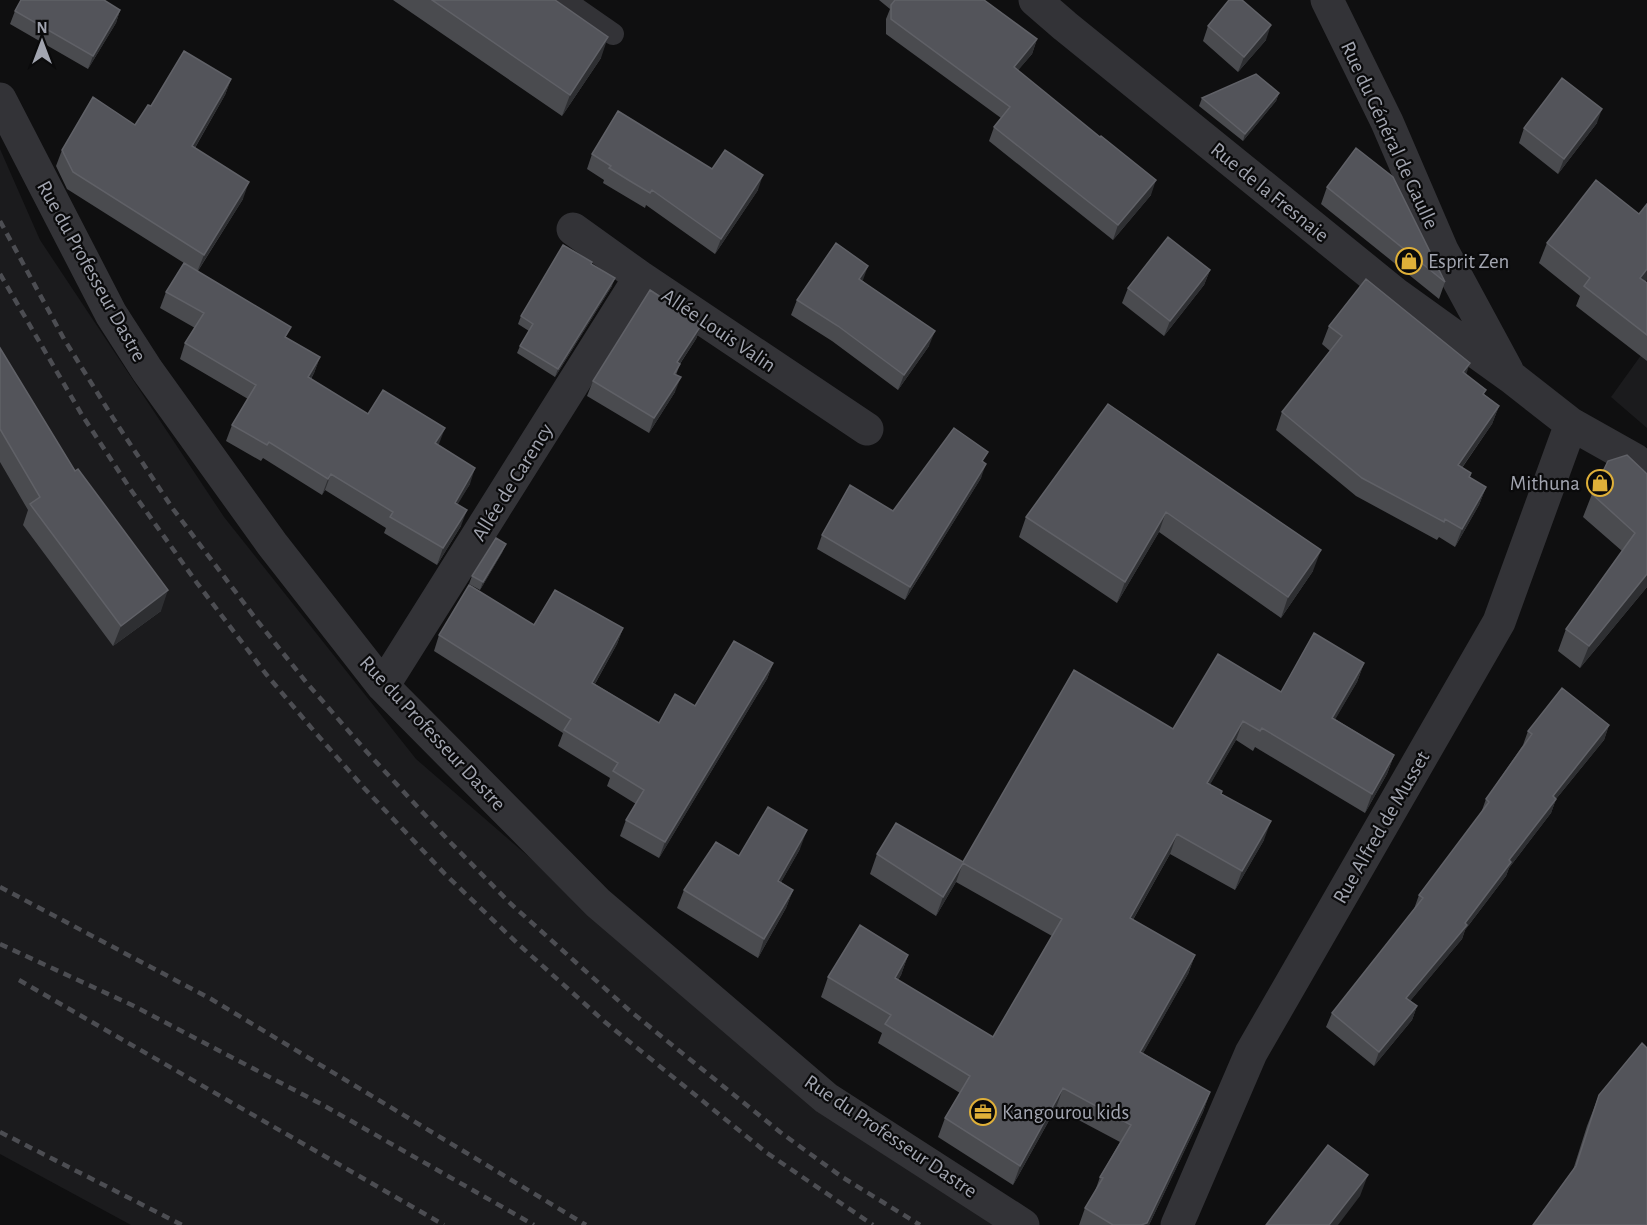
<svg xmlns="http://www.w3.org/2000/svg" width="1647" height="1225" font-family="'Alegreya Sans',sans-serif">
<rect width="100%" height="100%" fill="#0f0f10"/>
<path fill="#1b1b1d" d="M0,149L40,240L224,517L416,759L778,1073L1006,1225H131L0,1154Z
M1647,347V428L1611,397Z"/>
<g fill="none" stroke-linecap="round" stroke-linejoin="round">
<path stroke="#333337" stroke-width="22" d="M564,0L613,34"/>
<path stroke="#333337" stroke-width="33" d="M1035,0L1065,26L1397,295L1511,377L1571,424L1635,460L1647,470
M1327,0L1387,122L1442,250L1507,370
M0,99L111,314L147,370L272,544L383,686L598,903L826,1098L1023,1225
M573,229L640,277L867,429
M383,686L640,277
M1177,1225L1251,1053L1499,622L1571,424"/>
<path stroke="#4c4d52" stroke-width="4.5" stroke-dasharray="8 6" stroke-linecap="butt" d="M0,221L64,339L113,418L173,509L259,623L306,682L366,751L449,841L511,904L630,1011L780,1132L842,1177L920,1225
M0,274L82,415L131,490L197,583L266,674L314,731L365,789L445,874L517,943L605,1022L767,1153L873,1225
M0,887L211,999L586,1225
M0,944L134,1006L323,1105L534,1225
M19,980L444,1225
M0,1132L182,1225"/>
</g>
<path fill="#4a4b4f" d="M393,0H555L601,58L562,116Z
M879,0H984L1037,39L1032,54L1018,70L1151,195L1113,240L989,141L994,127L1001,118L886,34V19L890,9Z
M120,10L116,23L88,69L10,24L15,11Z
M1208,26L1266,40L1238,72L1203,41Z
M231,79L225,95L195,148L243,199L198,271L287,338L320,357L314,373L311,379L368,414L438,445L470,484L457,504L461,526L437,565L384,533L386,528L325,490L322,495L263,458L261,461L226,441L232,425L248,399L180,359L185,343L195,328L160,308L166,292L184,263L67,189L56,166L62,150L135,125L151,106Z
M1279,93L1276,101L1243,141L1199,106L1202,98Z
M1597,123L1558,174L1519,143L1524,128Z
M592,154L712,169L758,190L715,254L646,205L645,208L603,183L604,180L587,169Z
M1327,187L1445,282L1439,299L1321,204Z
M1547,243L1647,283V361L1576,306L1580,296L1539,263Z
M591,264L612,286L555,377L517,353L520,346L529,331L518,324L521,316Z
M1210,270L1204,285L1164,336L1122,303L1128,288Z
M863,281L929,346L898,390L832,341L791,315L797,300Z
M702,324L696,339L680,364L676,375L675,392L649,433L587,396L593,381Z
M1329,326L1466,375L1484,394L1499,406L1492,424L1462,468L1471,473L1470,478L1486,487L1479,505L1455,547L1439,537L1437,540L1356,496L1276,430L1282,412L1330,351L1322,344Z
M0,348L161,611L113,646L23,525L28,510L0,462Z
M1108,404L1313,571L1281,618L1159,532L1117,603L1019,537L1026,517Z
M984,463L981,478L905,600L817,549L822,535L893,511Z
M1647,474V587L1580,668L1558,651L1566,629L1622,551L1583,517L1592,494Z
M503,551L480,590L469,584L472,576Z
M534,625L623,628L617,644L595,684L659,723L695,706L773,663L767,679L659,858L620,836L626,820L636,804L607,786L610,778L558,746L563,733L434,651L439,635Z
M1364,663L1357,682L1335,719L1394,755L1387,774L1365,813L1255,747L1253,751L1236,740L1210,784L1221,794L1264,840L1235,890L1170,854L1133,920L1195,955L1188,974L1143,1053L1210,1092L1203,1112L1149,1225H1079L1085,1208L1094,1194L1100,1177L1120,1142L1056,1108L1013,1185L938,1137L945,1118L960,1093L878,1043L882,1033L821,997L828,977L908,955L901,975L898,980L993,1037L1052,936L956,882L936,916L870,874L877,854L963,862L1173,729Z
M1609,725L1604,740L1556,799L1551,813L1509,868L1506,876L1465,930L1462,939L1410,1001L1417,1006L1412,1020L1374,1066L1326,1027L1332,1013L1414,909L1419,895L1481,813L1486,799L1523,745L1528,731Z
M800,849L781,882L793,890L786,908L758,958L677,908L684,890L739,856Z
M1647,1048L1573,1170L1587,1126L1599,1095Z"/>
<path fill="#2e2f32" d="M120,10L116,23L88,69L93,56Z
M1271,25L1266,40L1238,72L1244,57Z
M608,37L601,58L562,116L570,95Z
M1037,39L1032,54L1009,81L1014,67Z
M231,79L225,95L186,163L192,146Z
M1279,93L1276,101L1243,141L1245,134Z
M1602,109L1597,123L1558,174L1564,159Z
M763,175L758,190L715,254L721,239Z
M1156,180L1151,195L1113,240L1118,225Z
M249,182L243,199L197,272L204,255Z
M868,266L863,280L854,294L859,279Z
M1647,269V280L1633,298L1640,278Z
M1210,270L1204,285L1164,336L1170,321Z
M615,278L612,286L555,377L558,369Z
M702,324L696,339L671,377L677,362Z
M935,331L929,346L898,390L904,375Z
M320,357L314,373L302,393L308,377Z
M1470,363L1464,381L1463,372Z
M681,377L675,392L649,433L654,418Z
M1499,406L1492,424L1451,483L1458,465Z
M445,428L439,444L430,459L435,443Z
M986,464L981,478L905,600L910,587Z
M475,468L470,484L449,519L455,503Z
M331,474L325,490L322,495L328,479Z
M1486,487L1479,505L1455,547L1462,529Z
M467,510L461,526L437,565L443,548Z
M1166,512L1159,532L1117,603L1125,582Z
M506,544L503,551L480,590L483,582Z
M1321,550L1313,571L1281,618L1288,597Z
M1647,574V587L1580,668L1589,646Z
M168,590L161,611L113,646L121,626Z
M623,628L617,644L587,698L592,683Z
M773,663L767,679L659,858L665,842Z
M1364,663L1357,682L1325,737L1332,718Z
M1243,721L1236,740L1200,802L1207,783Z
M1609,725L1604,740L1556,799L1551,813L1509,868L1506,876L1465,930L1462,939L1401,1012L1406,998L1465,923L1553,796Z
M1394,755L1387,774L1365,813L1372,794Z
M1271,821L1264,840L1235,890L1242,871Z
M807,830L800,849L771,900L778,881Z
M1177,834L1170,854L1123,937L1130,918Z
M963,863L956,882L936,916L943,897Z
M793,890L786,908L758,958L764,939Z
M908,955L901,975L888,997L895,978Z
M1195,955L1188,974L1133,1071L1140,1052Z
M1417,1006L1412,1020L1374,1066L1379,1052Z
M1063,1088L1056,1108L1013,1185L1020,1166Z
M1210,1092L1203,1112L1149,1225H1141Z
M1368,1175L1360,1196L1338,1225H1329Z"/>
<path fill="#53545a" stroke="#606167" stroke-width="1.5" d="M21,0H104L120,10L93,56L15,11Z
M432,0H555L608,37L570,95Z
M895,0H984L1037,39L1014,67L1100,137L1101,136L1156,180L1118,225L994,127L1010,107L891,19V5Z
M1229,0H1242L1271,25L1244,57L1208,26Z
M184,51L231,79L192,146L249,182L204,255L73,172L62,150L93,97L135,125L148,105L151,106Z
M1256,74L1279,93L1245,134L1202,98Z
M1562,78L1602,109L1564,159L1524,128Z
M618,111L712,169L725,150L763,175L721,239L652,190L650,193L630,181L609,168L611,166L592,154Z
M1356,148L1393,177L1445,282L1327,187Z
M1596,180L1639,214L1647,204V269L1640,278L1647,283V335L1584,286L1590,278L1547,243Z
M1168,237L1210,270L1170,321L1128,288Z
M836,243L868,266L859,279L935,331L904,375L838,326L797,300Z
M563,245L592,262L591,264L615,278L558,369L520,346L533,324L521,316Z
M184,263L291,327L285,337L320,357L308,377L368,414L383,390L445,428L435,443L475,468L455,503L467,510L443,548L390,517L393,512L331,474L328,479L269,442L267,445L232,425L256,385L185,343L204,313L166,292Z
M1366,279L1470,363L1463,372L1486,390L1483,394L1499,406L1458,465L1471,473L1469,477L1486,487L1462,529L1445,519L1444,522L1362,478L1282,412L1342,336L1329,326Z
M650,290L702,324L677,362L680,364L674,374L681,377L654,418L593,381Z
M0,348L75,471L78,469L168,590L121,626L30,504L40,497L0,429Z
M1108,404L1321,550L1288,597L1166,512L1125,582L1026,517Z
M954,428L988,452L982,461L986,464L910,587L822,535L850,485L893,511Z
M1627,455L1647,474V574L1589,646L1566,629L1635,533L1592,494L1608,461Z
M496,538L506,544L483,582L472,576Z
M469,585L534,625L555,590L623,628L592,683L659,723L675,694L695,706L734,641L773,663L665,842L626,820L644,790L613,771L618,763L564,730L571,719L439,635Z
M1314,633L1364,663L1332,718L1394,755L1372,794L1262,728L1260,731L1243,721L1207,783L1222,791L1221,794L1271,821L1242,871L1177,834L1130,918L1195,955L1140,1052L1210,1092L1147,1223L1141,1225H1113L1085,1208L1103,1178L1100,1177L1131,1125L1063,1088L1020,1166L945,1118L970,1076L885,1024L891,1015L828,977L860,925L908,955L895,978L993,1037L1062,919L963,863L943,897L877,854L896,823L963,862L1074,670L1173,729L1218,654L1281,692Z
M1562,688L1609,725L1553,796L1556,799L1509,860L1511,862L1465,923L1467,925L1406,998L1417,1006L1379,1052L1332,1013L1423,898L1419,895L1489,802L1486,799L1532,734L1528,731Z
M768,807L807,830L778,881L793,890L764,939L684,890L716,842L739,856Z
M1642,1043L1647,1048V1225H1533L1576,1166L1599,1095Z
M1328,1145L1368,1175L1329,1225H1266Z"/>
<defs>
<symbol id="shop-ring" viewBox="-11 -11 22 22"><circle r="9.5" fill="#0a0a0b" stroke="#dfb039" stroke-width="1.5"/><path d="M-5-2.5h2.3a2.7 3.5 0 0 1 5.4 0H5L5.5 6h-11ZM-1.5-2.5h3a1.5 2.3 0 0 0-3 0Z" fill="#dfb039"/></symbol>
<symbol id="office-ring" viewBox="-11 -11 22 22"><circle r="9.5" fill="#0a0a0b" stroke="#dfb039" stroke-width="1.5"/><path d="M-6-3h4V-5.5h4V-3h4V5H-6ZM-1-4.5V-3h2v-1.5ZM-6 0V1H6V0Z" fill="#dfb039"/></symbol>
</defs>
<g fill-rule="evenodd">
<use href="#shop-ring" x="1394" y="246" width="30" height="30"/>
<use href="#shop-ring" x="1585" y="468" width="30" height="30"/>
<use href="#office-ring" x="968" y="1097" width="30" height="30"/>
</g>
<g text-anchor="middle" stroke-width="4.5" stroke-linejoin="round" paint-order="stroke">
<g font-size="21" fill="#a2a5b0" stroke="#0a0a0b">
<text transform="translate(1390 135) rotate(65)" y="7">Rue du Général de Gaulle</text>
<text transform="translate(1270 192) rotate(39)" y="7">Rue de la Fresnaie</text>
<text transform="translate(92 271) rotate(61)" y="7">Rue du Professeur Dastre</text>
<text transform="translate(719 330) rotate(34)" y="7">Allée Louis Valin</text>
<text transform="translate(512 482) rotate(-58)" y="7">Allée de Carency</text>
<text transform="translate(433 733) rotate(47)" y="7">Rue du Professeur Dastre</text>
<text transform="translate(1381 827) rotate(-60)" y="7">Rue Alfred de Musset</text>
<text transform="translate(891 1136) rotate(34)" y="7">Rue du Professeur Dastre</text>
</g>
<g font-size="21" fill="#a2a5b0" stroke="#0a0a0b" text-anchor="start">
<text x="1428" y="268">Esprit Zen</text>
<text x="1580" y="490" text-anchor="end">Mithuna</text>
<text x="1002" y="1119">Kangourou kids</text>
</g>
</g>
<g transform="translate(42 42)" stroke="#0a0a0b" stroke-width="4.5" paint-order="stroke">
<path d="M0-4.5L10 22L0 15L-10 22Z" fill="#a2a5b0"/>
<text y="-9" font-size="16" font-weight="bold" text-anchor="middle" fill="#a2a5b0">N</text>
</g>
</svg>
